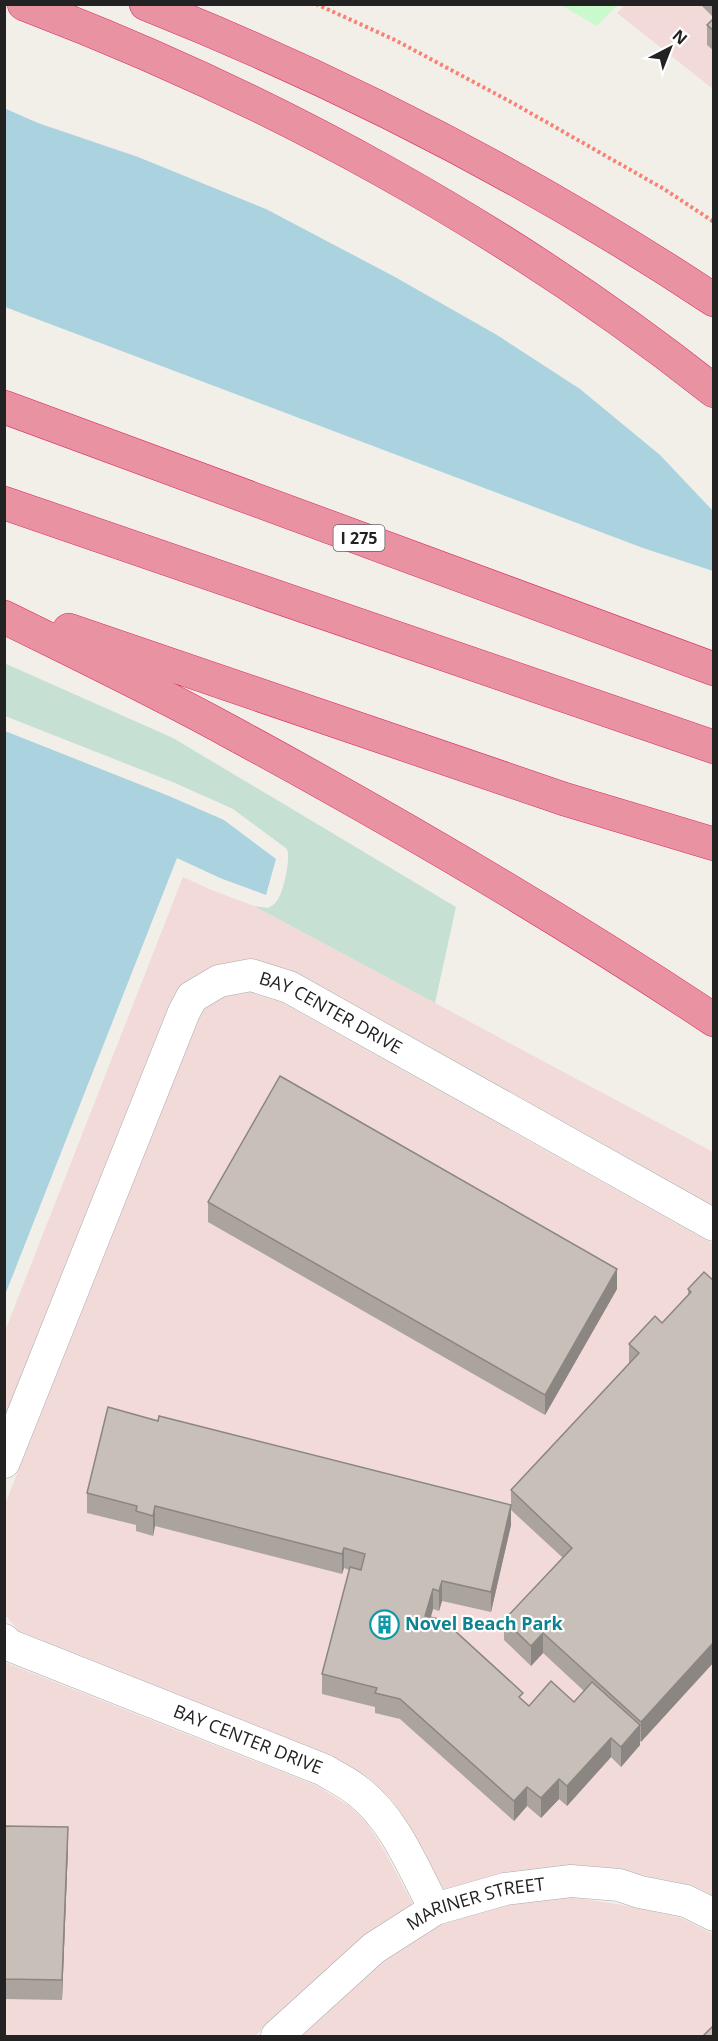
<svg xmlns="http://www.w3.org/2000/svg" width="718" height="2041" font-family="'Open Sans',sans-serif">
<rect width="100%" height="100%" fill="#f2efe9"/>
<path fill="#f2dad9" d="M625,5H713V89L617,13Z
M183,877L214,891L254,906L713,1152V1205L298,973L250,959L212,967L185,983L177,991L169,1008L5,1421V1331Z
M248,992L281,1002L713,1244V1896L694,1886L632,1873L570,1865L503,1874L444,1890L412,1832L393,1801L368,1777L331,1755L19,1631L5,1615V1504L199,1018L203,1008L222,997Z
M4,1662L315,1785L348,1805L366,1822L384,1850L413,1904L364,1936L301,1992L255,2036H5Z
M569,1897L623,1905L679,1917L713,1934V2036H299L382,1961L440,1924L506,1905Z"/>
<path fill="#c6e0d4" d="M4,663L173,738L456,907L435,1003L254,906L268,908C271,906 274,905 276,902C283,895 291,859 287,849L233,809L175,783L5,716Z"/>
<path fill="#c8facc" d="M561,5V4L617,5L597,26Z"/>
<path fill="#aad3df" d="M4,108L38,123L138,157L266,209L395,277L497,335L580,389L660,455L713,511V571L643,548L5,307Z
M5,731L169,796L224,820L276,859L266,895L220,878L177,858L5,1295Z"/>
<g fill="none" stroke-linecap="round" stroke-linejoin="round">
<defs>
<g id="minor">
<path id="s1" d="M4,1462L184,1012L192,997L219,981L251,975L289,987L714,1225"/>
<path id="s2" d="M4,1640L9,1645L324,1770C335,1777 349,1783 359,1792C395,1820 414,1870 435,1909"/>
<path id="s3" d="M277,2036L374,1948L435,1909L505,1889L571,1881L619,1885L640,1892L686,1901L714,1915"/>
</g>
<path id="motorway" d="M24,4C271,98 507,227 714,391
M146,4C344,83 536,182 714,300
M4,407L714,669
M4,503L714,747
M4,617C79,654 154,690 227,730C393,820 556,915 714,1020
M69,630L564,799L714,844"/>
</defs>
<use href="#minor" stroke="#a9a9a9" stroke-width="33"/>
<use href="#motorway" stroke="#dc2a67" stroke-width="34"/>
<path stroke="#fa8072" stroke-width="4" stroke-dasharray="3 3" stroke-linecap="butt" d="M316,4L395,40L511,102L664,189L714,222"/>
<use href="#minor" stroke="#fff" stroke-width="32"/>
<use href="#motorway" stroke="#e892a2" stroke-width="33"/>
</g>
<path fill="#aba49e" fill-rule="evenodd" d="M700,4H714V18Z
M714,18V51L707,45V25Z
M208,1202L617,1289L545,1415L208,1222Z
M714,1281V1662L640,1742V1745L621,1767L611,1757L567,1806L559,1799L541,1818L527,1806L514,1821L400,1719L375,1713V1707L322,1694V1674L349,1570L344,1568L342,1574L155,1526L153,1536L136,1531V1525L87,1513V1493L158,1421L511,1505V1490L629,1364V1344L662,1323L688,1296V1289ZM511,1510L563,1558L504,1620V1640L531,1666L543,1653L584,1691L574,1702L529,1706L431,1617L433,1609L439,1611L442,1601L491,1612L511,1525Z
M4,1826L68,1847L62,2000L4,1999Z"/>
<path fill="#8b8681" d="M617,1269V1289L545,1415V1395Z
M511,1505V1525L491,1612V1592Z
M155,1506V1526L153,1536V1516Z
M344,1548V1568L342,1574V1554Z
M442,1581V1601L439,1611V1591Z
M433,1589V1609L425,1636V1616Z
M543,1633V1653L531,1666V1646Z
M714,1642V1662L641,1742V1722Z
M640,1725V1745L621,1767V1747Z
M611,1738V1757L567,1806V1786Z
M559,1779V1799L541,1818V1798Z
M527,1787V1806L514,1821V1801Z
M68,1827V1847L62,2000V1980Z"/>
<path fill="#c7bfb8" stroke="#8b8681" stroke-width="1.5" d="M714,18V31L707,25Z
M280,1076L617,1269L545,1395L208,1202Z
M704,1272L714,1281V1642L641,1722L543,1633L531,1646L504,1620L572,1548L511,1490L639,1353L629,1344L655,1316L662,1323L691,1292L688,1289Z
M108,1407L158,1421L159,1416L511,1505L491,1592L442,1581L439,1591L433,1589L425,1616L443,1620L523,1693L519,1697L529,1706L551,1681L574,1702L592,1682L640,1725L621,1747L611,1738L567,1786L559,1779L541,1798L527,1787L514,1801L400,1699L375,1693L377,1688L322,1674L350,1567L361,1570L365,1554L344,1548L342,1554L155,1506L153,1516L136,1511L137,1506L87,1493Z
M4,1826L68,1827L62,1980L4,1979Z
M714,2025V2037H702Z"/>
<defs>
<symbol id="building-ring" viewBox="-11 -11 22 22"><circle r="9.5" fill="#fff" stroke="#0f9aa8" stroke-width="1.5"/><path d="M-4-6H4V6H1V3H-1V6H-4ZM-2.5-4.3h1.7v1.8h-1.7ZM.8-4.3h1.7v1.8H.8ZM-2.5-1h1.7V.8h-1.7ZM.8-1h1.7V.8H.8Z" fill="#0f9aa8"/></symbol>
</defs>
<g fill-rule="evenodd">
<use href="#building-ring" x="368" y="1608" width="33" height="33"/>
</g>
<g text-anchor="middle" stroke-width="4.5" stroke-linejoin="round" paint-order="stroke">
<rect fill="#fff" stroke="#646464" stroke-width="1.5" x="333.5" y="525" width="51" height="26" rx="4.5"/>
<g font-size="16" font-weight="bold" fill="#222">
<text x="359" y="544">I 275</text>
</g>
<g font-size="18" fill="#222" stroke="#fff">
<text dy="6" stroke="none"><textPath href="#s1" startOffset="654">BAY CENTER DRIVE</textPath></text>
<text dy="6" stroke="none"><textPath href="#s2" startOffset="264">BAY CENTER DRIVE</textPath></text>
<text dy="6" stroke="none"><textPath href="#s3" startOffset="244">MARINER STREET</textPath></text>
</g>
<g font-size="18" font-weight="bold" fill="#0d838f" stroke="#fff" text-anchor="start">
<text x="405" y="1630">Novel Beach Park</text>
</g>
</g>
<rect width="718" height="2041" fill="none" stroke="#222222" stroke-width="12"/>
<g transform="translate(670 48) rotate(42)" stroke="#ffffff" stroke-width="4.5" paint-order="stroke">
<path d="M0-4.5L10 22L0 15L-10 22Z" fill="#222222"/>
<text y="-9" font-size="16" font-weight="bold" text-anchor="middle" fill="#222222">N</text>
</g>
</svg>
